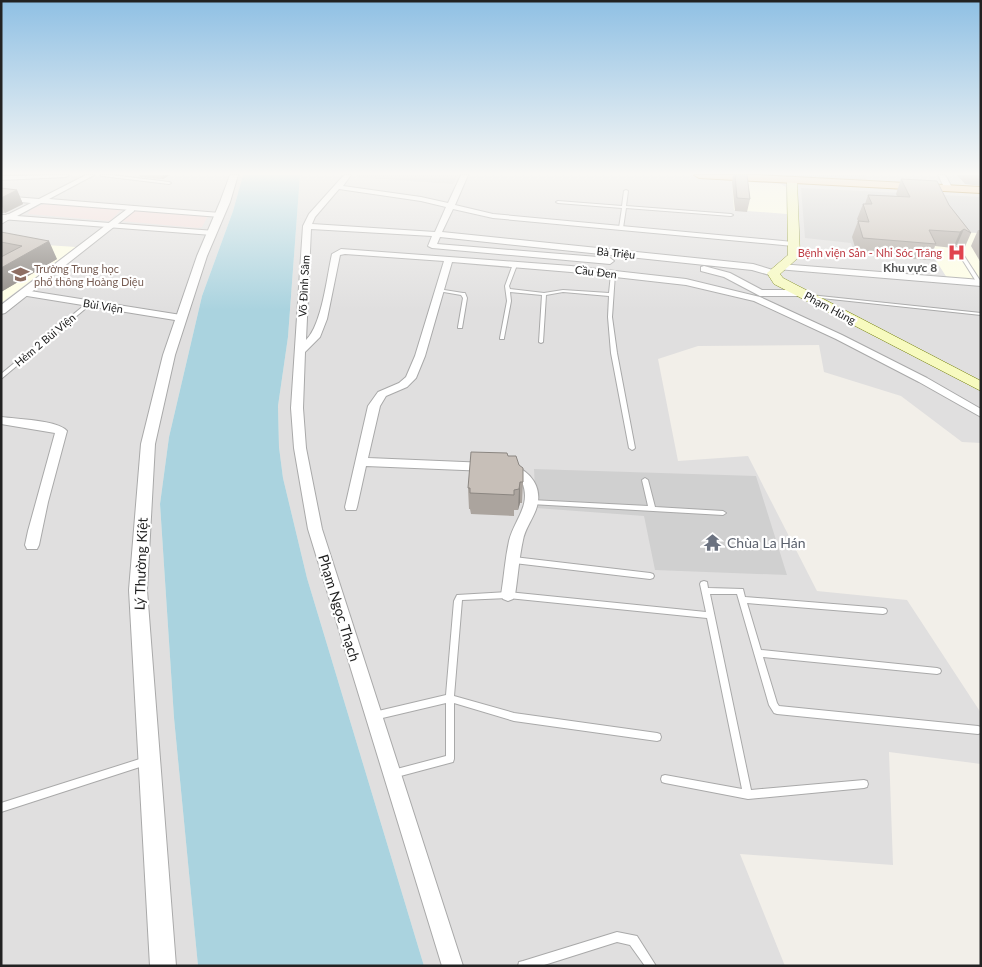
<svg xmlns="http://www.w3.org/2000/svg" width="982" height="967" font-family="Lato,sans-serif">
<rect width="100%" height="100%" fill="#f2efe9"/>
<path fill="#e0dfdf" d="M1,175H243L233,211L202,296L169,437L160,504L174,718L198,966H1Z
M300,175H981V443L962,442L901,396L824,372L819,345L698,346L658,359L678,461L748,456L817,591L907,600L981,713V764L889,752L893,865L740,854L785,966H424L307,578L283,478L279,447L278,406L288,337Z"/>
<path fill="#f2dad9" d="M44,204L118,209L121,210L110,221L28,214L31,209Z
M133,211L208,216L202,227L198,228L121,221Z"/>
<path fill="#ffffe5" d="M732,181L781,184L786,187L787,214L734,210Z
M924,230L981,233V283L949,281L926,245Z
M1,242L76,247L1,303Z"/>
<path fill="#d0d0d0" d="M358,175H458L453,184L356,177Z
M775,175H863L868,181Z
M801,188L981,197V233L925,230L927,246L937,261L855,255L851,243L805,238Z
M534,469L756,476L787,575L655,570L644,516L536,508Z"/>
<path fill="#aad3df" d="M243,175H300L288,337L278,406L279,447L283,478L307,578L424,966H198L174,718L160,504L169,437L202,296L233,211Z"/>
<g fill="none" stroke-linecap="round" stroke-linejoin="round">
<defs>
<path id="service" d="M100,175H111L169,182L171,183L169,184L102,176Z
M626,190L628,191L626,206L731,214L733,215L731,216L626,208L623,228L621,229L619,228L622,208L558,203L556,202L558,201L622,206L624,191Z
M956,247L959,248L981,282V284L977,283L955,248Z
M513,264L517,265L509,286L510,289L544,293L563,290L609,293L611,274L613,273L615,274L612,317L617,353L635,448L634,449L632,450L629,448L611,353L608,317L609,296L563,292L546,295L543,342L541,343L539,342L542,295L510,292L511,301L504,338V339H500V338L507,301L505,286Z
M438,289L463,293H465L467,298L462,328H458V327L463,298L461,295L438,291Z
M810,295L981,313V315L812,297H810Z
M87,303H91V304L1,379V374Z
M645,478L648,480L655,507L723,511L726,513L723,515L531,504L528,502L531,500L648,506L642,480Z
M514,557L650,573L653,574L654,576L653,578L650,579L514,563L512,562L511,560L512,558Z
M704,581L707,582L708,588L743,589L745,597L883,608L886,609L887,611L886,613L883,614L747,603L761,650L937,668L940,669L941,671L940,673L937,674L763,657L777,703L779,706L978,726L981,727V733L978,734L777,714L774,713L769,705L737,594H710L751,790L864,780L867,781L868,784L867,787L864,788L748,799L665,783L662,782L661,779L662,776L665,775L742,789L707,618L508,598L462,600L454,696L514,713L657,733L660,734L661,737L660,740L657,741L514,721L454,703V759L453,762L393,778L390,777L389,774L390,771L393,770L446,756V703L374,720L371,719L370,716L371,713L374,712L446,695L454,601L457,595L508,592L706,612L700,584L701,582Z
M146,757L149,758L150,761L149,764L146,765L1,812V803Z
M617,932L637,936L656,966H645L630,945L617,942L541,966H518L519,962L523,961Z"/>
<path id="minor" d="M69,175L66,177L1,180V176Z
M86,175H94L49,199L220,213L224,215L220,217L41,203L17,216L215,231V235H212L1,219V215H7L31,203L1,200V196L39,199Z
M344,175H351L343,186L421,197L448,203L461,175H468L455,205L493,214L793,242L797,244L793,246L493,218L453,209L442,232L753,264L776,271V275L773,276L752,270L440,237L437,244L610,258L614,261L610,264L432,248L428,246L432,236L311,229L306,340C322,325 327,276 332,254L341,249L571,266L686,279L760,297L842,335L927,378L981,409V417L919,382L836,339L754,301L686,285L571,272L452,262L425,356L416,378L407,387L386,396L380,406L368,458L487,463L493,467L487,471L366,466L357,507L356,510H346L345,507L368,406L378,392L399,383L406,377L415,356L444,261L345,254L340,255L327,319L320,337L305,352L303,408L306,448L322,529L463,966H442L308,529L294,448L291,408L303,226L309,214ZM339,189L421,201L446,207L435,232L312,224L315,217Z
M938,175H945L953,189L952,191H946Z
M780,264L981,280V286L777,269L776,267Z
M704,266L730,273L762,290H802L807,293L802,296H760L724,277L701,271V267Z
M24,290L181,315L186,318L181,321L21,295L19,293Z
M1,417C16,419 58,420 67,431L48,502L39,545L37,549H27L25,545L28,531L55,433L1,424Z
M509,464C531,470 545,489 535,512C531,522 525,529 523,540C519,558 518,577 515,595L513,599L508,601L503,599L501,595C504,577 505,559 509,541C514,520 532,505 522,482L503,468Z"/>
<path id="tertiary" d="M230,175H238L230,202L207,256L175,355L155,444L147,590L176,966H150L129,590L141,444L163,355L197,256L220,202Z
M131,206L134,207V211L5,313L1,314V305Z
M8,214L13,217L1,224V217Z"/>
<path id="secondary" d="M792,178L797,181L800,256L780,274L783,278L981,381V391L774,284L767,273L788,255L787,181Z"/>
<path id="primary" d="M694,175H759L981,187V193L699,178Z"/>
</defs>
<use href="#service" stroke="#a9a9a9" stroke-width="2"/>
<use href="#minor" stroke="#a9a9a9" stroke-width="2"/>
<use href="#tertiary" stroke="#a9a9a9" stroke-width="2"/>
<use href="#secondary" stroke="#707d05" stroke-width="1"/>
<use href="#primary" stroke="#a06b00" stroke-width="2"/>
<use href="#service" fill="#fff" fill-rule="evenodd"/>
<use href="#minor" fill="#fff" fill-rule="evenodd"/>
<use href="#tertiary" fill="#fff" fill-rule="evenodd"/>
<use href="#secondary" fill="#f7fabf" fill-rule="evenodd"/>
<use href="#primary" fill="#fcd6a4" fill-rule="evenodd"/>
</g>
<path fill="#aba49e" d="M139,175H170L163,179L140,177Z
M733,175H747L750,199L747,212L735,211L732,182Z
M957,175H981V186L965,184Z
M901,179L949,205L971,233L964,249L957,245L953,248L935,246L930,260L857,254L852,237L858,221L857,219L863,204H865L868,195L897,196L896,194Z
M1,188L17,190L23,204L5,213H1Z
M978,230H981V263L971,246Z
M1,232L57,259L1,292Z
M508,456L523,482L522,503H520L518,510H514V516L471,514L470,509H469L468,488Z"/>
<path fill="#8b8681" d="M162,175H170L163,179Z
M17,190L23,204L5,213L1,204V198Z
M964,229L957,245L953,248L960,232Z
M49,241L57,259L1,292V268Z
M520,482V503L518,510L519,489Z"/>
<path fill="#c7bfb8" stroke="#8b8681" d="M735,175H747L750,199L737,198Z
M901,179L937,181L949,205L971,233L964,229L960,232L929,230L936,244L863,238L858,221L869,222L863,204H872L868,195L910,197Z
M1,188L17,190L1,198Z
M1,232L49,241L1,268V257L22,246L1,242Z
M471,452L507,453L508,456H516L519,465L523,468V482H520L519,489L514,490V495L470,493V488H468Z"/>
<linearGradient id="sky" x2="0" y2="1"><stop stop-color="#8fc0e4"/><stop offset="0.56" stop-color="#f9f8f5"/><stop offset="1" stop-color="#f9f8f5" stop-opacity="0"/></linearGradient>
<rect width="982" height="310" fill="url(#sky)"/>
<defs>
<symbol id="hospital-bare" viewBox="-9 -9 18 18"><path d="M-5-5h3v3.5h4V-5h3V5h-3V1.5h-4V5h-3Z" fill="#e0444e" stroke="#fff" stroke-width="2.5" paint-order="stroke"/></symbol>
<symbol id="school-bare" viewBox="-9 -9 18 18"><path d="M0-5L7-2L0 1L-7-2ZM-4 1L0 2.5L4 1V4Q0 6-4 4Z" fill="#8d6e63" stroke="#fff" stroke-width="2.5" paint-order="stroke"/></symbol>
<symbol id="temple-bare" viewBox="-9 -9 18 18"><path d="M0-6L5-2H3V0L6.5 2.5H4V6H1.5V3h-3V6H-4V2.5H-6.5L-3 0V-2H-5Z" fill="#6b7280" stroke="#fff" stroke-width="2.5" paint-order="stroke"/></symbol>
</defs>
<g fill-rule="evenodd">
<use href="#hospital-bare" x="944" y="240" width="25" height="25"/>
<use href="#school-bare" x="8" y="262" width="25" height="25"/>
<use href="#temple-bare" x="700" y="530" width="25" height="25"/>
</g>
<g text-anchor="middle" stroke-width="4.5" stroke-linejoin="round" paint-order="stroke">
<g font-size="11" fill="#222" stroke="#fff">
<text transform="translate(616 253) rotate(6)" y="4">Bà Triệu</text>
<text transform="translate(596 272) rotate(7)" y="4">Cầu Đen</text>
<text transform="translate(304 286) rotate(-87)" y="4">Võ Đình Sâm</text>
<text transform="translate(103 306) rotate(9)" y="4">Bùi Viện</text>
<text transform="translate(830 308) rotate(28)" y="4">Phạm Hùng</text>
<text transform="translate(45 340) rotate(-40)" y="4">Hẻm 2 Bùi Viện</text>
</g>
<g font-size="11" fill="#be3a42" stroke="#fff" text-anchor="end">
<text x="942" y="257">Bệnh viện Sản - Nhi Sóc Trăng</text>
</g>
<g font-size="11" fill="#785e54" stroke="#fff" text-anchor="start">
<text x="34" y="273">Trường Trung học<tspan x="34" dy="13">phổ thông Hoàng Diệu</tspan></text>
</g>
<g font-size="12" font-weight="bold" fill="#555" stroke="#fff">
<text x="910" y="272">Khu vực 8</text>
</g>
<g font-size="14" fill="#5b616d" stroke="#fff" text-anchor="start">
<text x="727" y="548">Chùa La Hán</text>
</g>
<g font-size="14" fill="#222" stroke="#fff">
<text transform="translate(141 564) rotate(-88)" y="5">Lý Thường Kiệt</text>
<text transform="translate(339 608) rotate(73)" y="5">Phạm Ngọc Thạch</text>
</g>
</g>
<rect width="982" height="967" fill="none" stroke="#222222" stroke-width="5"/>
</svg>
